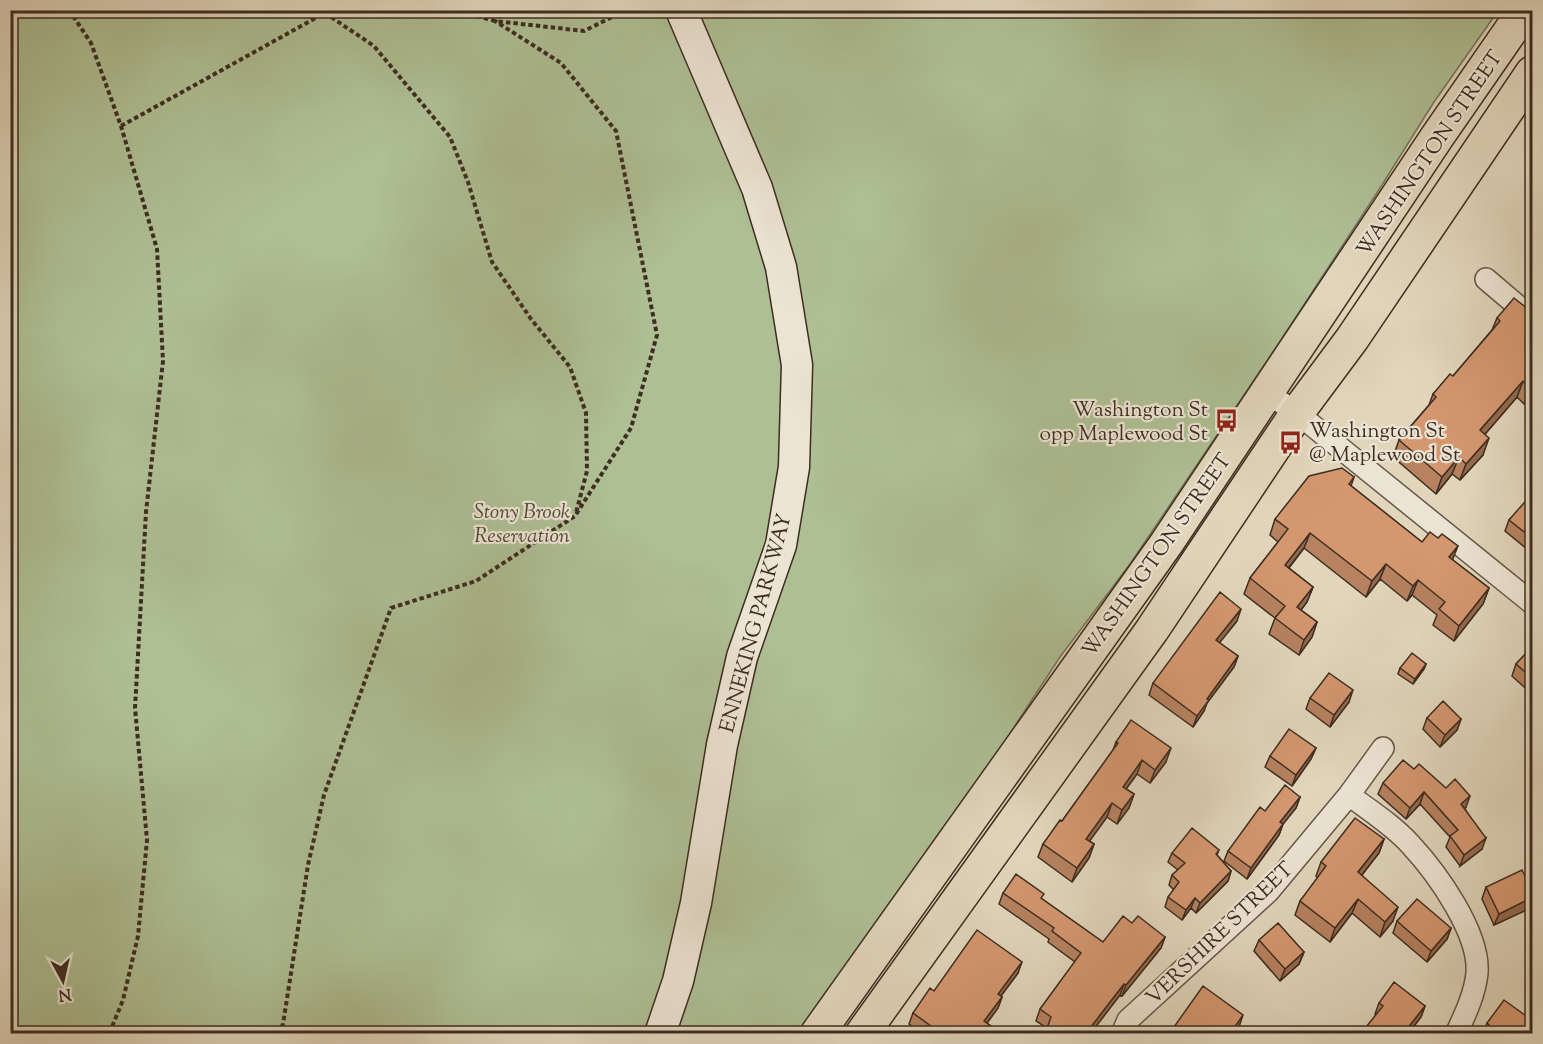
<svg xmlns="http://www.w3.org/2000/svg" width="1543" height="1044" font-family="'Sorts Mill Goudy',serif">
<rect width="100%" height="100%" fill="#e1d6bc"/>
<filter id="stains"><feTurbulence type="fractalNoise" baseFrequency=".00333" numOctaves="4"/><feColorMatrix values="0 0 0 0 .2 0 0 0 0 .09 0 0 0 0 .02 0 0 0 .5 -.17"/></filter>
<radialGradient id="worn" r=".72"><stop offset=".6" stop-color="#630" stop-opacity="0"/><stop offset="1" stop-color="#630" stop-opacity=".3"/></radialGradient>
<path fill="#aebf94" stroke="#76765a" stroke-width="1.5" d="M10,11H1498L1434,102L1382,185L1277,346L1130,564L1060,657L942,837L803,1034L11,1033Z"/>
<g fill="none" stroke-linecap="round" stroke-linejoin="round">
<defs>
<path id="street" d="M1486,279L1532,318
M1267,393L1297,413L1532,603
M1349,795C1369,810 1393,825 1410,844C1437,873 1480,933 1477,973C1475,994 1465,1015 1456,1034
M1122,1034L1128,1020L1268,892L1349,795L1383,748"/>
<path id="secondary" d="M660,1034L678,981L696,903L722,745L742,657L781,545L794,467L797,365L781,267L757,188L681,10"/>
<path id="primary" d="M817,1034L1166,544L1437,137L1525,10
M862,1034L1152,630L1297,413L1352,339L1532,73"/>
</defs>
<use href="#street" stroke="#675748" stroke-width="24"/>
<use href="#secondary" stroke="#3e2d21" stroke-width="33"/>
<use href="#primary" stroke="#3e2d21" stroke-width="36"/>
<path stroke="#3e2d21" stroke-width="4" stroke-dasharray="4.5 3" stroke-linecap="butt" d="M69,10L91,43L121,126L157,249L163,361L146,512L135,708L147,840L138,936L123,1000L109,1034
M455,10L495,21L584,31L626,10
M325,13L374,46L450,137L468,182L492,262L531,319L570,367L586,413L587,471L576,513
M121,126L330,10
M278,1034L283,1024L308,865L324,795L391,608L476,581L575,516L631,428L657,335L616,131L561,63L495,21"/>
<use href="#street" stroke="#ece4d3" stroke-width="21"/>
<use href="#secondary" stroke="#ece4d3" stroke-width="30"/>
<use href="#primary" stroke="#e1d6bc" stroke-width="33"/>
</g>
<path fill="#b68260" stroke="#3e2d21" stroke-width="1.5" d="M1533,313V395L1524,404L1517,397L1485,434L1483,455L1460,480L1452,474L1436,494L1393,457L1399,440L1429,405L1433,394L1453,376L1492,330L1497,318Z
M1354,477L1351,486L1422,542L1453,560L1489,588L1483,604L1454,641L1433,625L1437,615L1412,595L1407,601L1380,579L1366,597L1304,548L1289,568L1313,587L1307,602L1301,610L1317,622L1312,637L1299,655L1269,634L1275,618L1244,594L1250,578L1278,542L1270,535L1275,519Z
M1533,498V554L1505,531L1509,520Z
M1237,621L1219,643L1238,656L1234,667L1207,703L1204,711L1193,727L1149,695L1153,683Z
M1533,646V695L1512,676L1516,664Z
M1426,664L1424,669L1413,684L1398,674L1400,668Z
M1310,698L1349,702L1330,727L1306,709Z
M1427,718L1461,719L1457,730L1440,747L1423,729Z
M1116,742L1166,762L1150,783L1137,774L1126,789L1134,794L1129,808L1117,824L1107,817L1089,841L1094,844L1089,858L1072,882L1038,857L1043,844L1062,821L1113,750Z
M1316,748L1311,759L1292,786L1265,767L1270,756Z
M1414,769L1466,807L1465,808L1482,849L1460,866L1446,847L1450,837L1420,804L1406,819L1378,794L1383,783Z
M1300,797L1296,808L1283,824L1279,835L1247,879L1224,861L1228,851L1265,811Z
M1384,839L1379,853L1362,875L1393,921L1380,937L1352,913L1330,942L1295,915L1300,901L1318,878L1316,876L1321,862Z
M1219,850L1217,855L1231,871L1228,881L1196,913L1191,908L1182,920L1165,907L1168,897L1174,890L1169,885L1172,875L1178,870L1168,862L1172,853Z
M1486,887L1533,892V902L1531,908L1494,925L1482,899Z
M1003,893L1042,899L1103,942L1132,923L1165,937L1161,948L1122,996L1120,995L1090,1034H1045L1047,1028L1036,1021L1040,1009L1075,962L1048,942L1049,939L999,904Z
M1397,921L1451,928L1447,939L1427,962L1393,933Z
M1259,940L1304,952L1299,964L1280,981L1254,951Z
M1018,973L1001,996L1002,997L998,1008L987,1023L1002,1034H923L909,1024L913,1013L934,991Z
M1379,1003L1425,1006L1421,1017L1408,1034H1362L1376,1015L1375,1014Z
M1533,1021L1532,1034H1483L1487,1023Z"/>
<path fill="#946a4e" stroke="#3e2d21" stroke-width="1.5" d="M1523,381L1517,397L1474,447L1480,430Z
M1533,385V395L1524,404L1530,388Z
M1489,438L1483,455L1460,480L1466,464Z
M1459,457L1452,474L1436,494L1442,477Z
M1310,533L1304,548L1279,580L1285,565Z
M1458,546L1452,561L1449,557Z
M1386,564L1380,579L1366,597L1372,581Z
M1418,580L1412,595L1407,601L1413,586Z
M1313,587L1307,602L1292,622L1297,607Z
M1489,588L1483,604L1454,641L1459,626Z
M1241,609L1237,621L1212,652L1216,640Z
M1317,622L1312,637L1299,655L1304,640Z
M1238,656L1234,667L1207,703L1204,711L1193,727L1197,716L1207,699Z
M1426,664L1424,669L1413,684L1415,679Z
M1353,690L1349,702L1330,727L1334,715Z
M1461,719L1457,730L1440,747L1445,735Z
M1171,748L1166,762L1150,783L1155,770Z
M1316,748L1311,759L1292,786L1296,775Z
M1142,760L1137,774L1118,800L1123,787Z
M1424,792L1420,804L1406,819L1410,808Z
M1134,794L1129,808L1117,824L1122,810Z
M1470,796L1466,807L1457,815L1461,804Z
M1300,797L1296,808L1283,824L1279,835L1247,879L1251,868L1280,822Z
M1112,803L1107,817L1081,853L1086,839Z
M1486,838L1482,849L1460,866L1464,855Z
M1384,839L1379,853L1353,886L1358,872Z
M1094,844L1089,858L1072,882L1077,868Z
M1231,871L1228,881L1196,913L1200,903Z
M1533,897V902L1531,908L1494,925L1499,914Z
M1195,898L1191,908L1182,920L1186,910Z
M1358,899L1352,913L1330,942L1335,928Z
M1398,907L1393,921L1380,937L1385,922Z
M1451,928L1447,939L1427,962L1431,951Z
M1165,937L1161,948L1122,996L1126,985Z
M1304,952L1299,964L1280,981L1285,969Z
M1022,962L1018,973L994,1005L998,994Z
M1124,984L1120,995L1090,1034H1088L1090,1028Z
M1002,997L998,1008L980,1032L984,1021Z
M1425,1006L1421,1017L1408,1034H1403Z
M1243,1015L1239,1027L1234,1034H1230Z"/>
<path fill="#d49770" stroke="#3e2d21" stroke-width="1.5" d="M1514,298L1533,313V385L1530,388L1523,381L1480,430L1489,438L1466,464L1459,457L1442,477L1399,440L1436,397L1433,394L1450,374L1453,376L1500,321L1497,318Z
M1342,468L1354,477L1349,484L1422,542L1430,532L1438,538L1442,534L1458,546L1449,557L1489,588L1459,626L1439,609L1445,602L1418,580L1413,586L1386,564L1372,581L1310,533L1285,565L1313,587L1297,607L1317,622L1304,640L1275,618L1285,606L1250,578L1288,529L1275,519L1309,476Z
M1530,496L1533,498V539L1509,520Z
M1220,592L1241,609L1216,640L1238,656L1207,699L1209,700L1197,716L1153,683Z
M1533,646V679L1516,664Z
M1412,653L1426,664L1415,679L1400,668Z
M1329,673L1353,690L1334,715L1310,698Z
M1443,701L1461,719L1445,735L1427,718Z
M1131,720L1171,748L1155,770L1142,760L1123,787L1134,794L1122,810L1112,803L1086,839L1094,844L1077,868L1043,844L1060,820L1062,821L1118,743L1116,742Z
M1289,729L1316,748L1296,775L1270,756Z
M1403,760L1414,769L1419,764L1446,788L1455,779L1470,796L1461,804L1486,838L1464,855L1450,836L1458,830L1424,792L1410,808L1383,783Z
M1285,785L1300,797L1280,822L1283,824L1251,868L1228,851L1260,807L1265,811Z
M1355,818L1384,839L1358,872L1398,907L1385,922L1358,899L1335,928L1300,901L1326,866L1321,862Z
M1192,828L1219,850L1216,854L1231,871L1200,903L1195,898L1186,910L1168,897L1179,882L1172,875L1185,863L1172,853Z
M1522,870L1533,892V897L1499,914L1486,887Z
M1016,874L1044,894L1041,898L1103,942L1123,916L1132,923L1138,916L1165,937L1126,985L1124,984L1090,1028L1088,1034H1045L1051,1017L1040,1009L1081,953L1052,931L1054,928L1003,893Z
M1417,899L1451,928L1431,951L1397,921Z
M1278,923L1304,952L1285,969L1259,940Z
M977,930L1022,962L998,994L1002,997L984,1021L1002,1034H974L972,1032L970,1034H942L913,1013L930,988L934,991Z
M1394,982L1425,1006L1403,1034H1364L1362,1032L1383,1006L1379,1003Z
M1203,986L1243,1015L1230,1034H1169Z
M1504,1000L1533,1021V1028L1529,1034H1484L1490,1026L1487,1023Z"/>
<defs>
<symbol id="bus-bare" viewBox="-9 -9 18 18"><path d="M-5-6H5V4H4V6H2V4H-2V6H-4V4H-5ZM-3.5-4V0h7V-4ZM-3.5 1.2v1.5H-2V1.2ZM2 1.2v1.5H3.5V1.2Z" fill="#8f2418" stroke="#ece4d3" stroke-width="2.5" paint-order="stroke"/></symbol>
</defs>
<g fill-rule="evenodd">
<use href="#bus-bare" x="1210" y="404" width="33" height="33"/>
<use href="#bus-bare" x="1274" y="426" width="33" height="33"/>
</g>
<g text-anchor="middle" stroke-width="4.5" stroke-linejoin="round" paint-order="stroke">
<g font-size="21" fill="#3e2d21" stroke="#ece4d3">
<text transform="translate(1429 153) rotate(-56)" y="7">WASHINGTON STREET</text>
<text transform="translate(1156 555) rotate(-55)" y="7">WASHINGTON STREET</text>
<text transform="translate(755 623) rotate(-75)" y="7">ENNEKING PARKWAY</text>
<text transform="translate(1219 933) rotate(-44)" y="7">VERSHIRE STREET</text>
</g>
<g font-size="21" fill="#3e2d21" stroke="#ece4d3" text-anchor="end">
<text x="1208" y="416">Washington St<tspan x="1208" dy="24">opp Maplewood St</tspan></text>
<text x="1309" y="437" text-anchor="start">Washington St<tspan x="1309" dy="24">@ Maplewood St</tspan></text>
</g>
<g font-size="21" font-style="italic" fill="#544a38" stroke="#ece4d3">
<text x="522" y="518">Stony Brook<tspan x="522" dy="24">Reservation</tspan></text>
</g>
</g>
<rect width="1543" height="1044" fill="none" stroke="#e1d6bc" stroke-width="36"/>
<rect x="12" y="12" width="1519" height="1020" fill="none" stroke="#3e2d21" stroke-width="3"/>
<rect x="18" y="18" width="1507" height="1008" fill="none" stroke="#3e2d21" stroke-width="1.5"/>
<g transform="translate(63 981) rotate(172)" stroke="#ece4d3" stroke-width="4.5" paint-order="stroke">
<path d="M0-4.5L10 22L0 15L-10 22Z" fill="#3e2d21"/>
<text y="-9" font-size="16" font-weight="bold" text-anchor="middle" fill="#3e2d21">N</text>
</g>
<rect width="100%" height="100%" filter="url(#stains)"/>
<rect width="100%" height="100%" fill="url(#worn)"/>
</svg>
